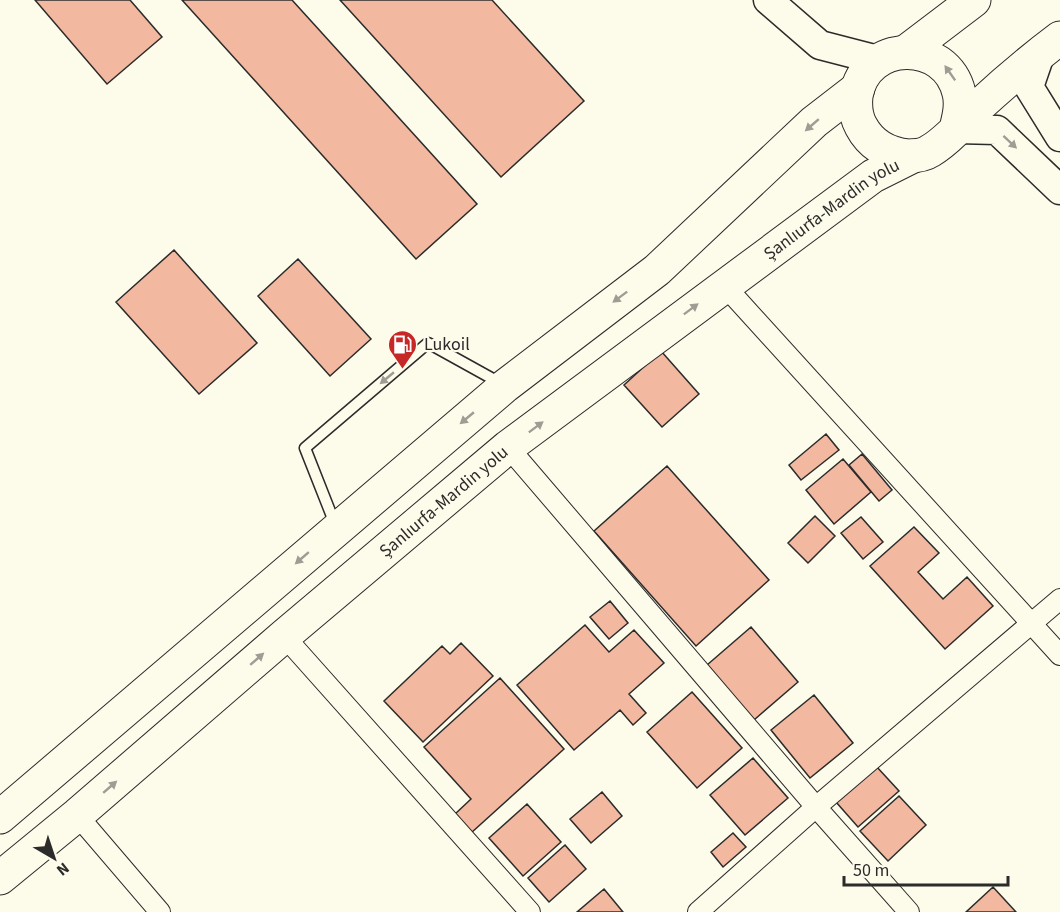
<svg xmlns="http://www.w3.org/2000/svg" width="1060" height="912" font-family="'Source Sans 3',sans-serif">
<rect width="100%" height="100%" fill="#fdfbea"/>
<path fill="#f2b8a0" stroke="#2b2b2b" stroke-width="1.5" d="M35,0H130L162,37L107,84Z
M182,0H292L477,204L416,259Z
M340,0H492L584,101L501,177Z
M174,250L257,343L199,394L116,302Z
M298,259L371,339L330,376L258,296Z
M661,351L699,394L662,427L624,385Z
M826,434L839,450L801,480L789,465Z
M862,454L892,490L879,501L849,465Z
M843,459L871,492L834,524L806,490Z
M667,466L769,580L696,646L594,531Z
M815,516L835,536L808,563L788,543Z
M861,517L883,542L863,559L841,533Z
M914,527L939,553L918,572L943,599L967,577L993,606L945,649L870,566Z
M610,601L628,623L609,639L590,617Z
M585,625L609,652L634,630L664,663L629,694L646,713L633,725L620,710L574,750L517,685Z
M751,627L798,682L754,720L707,665Z
M461,643L493,676L423,742L384,701L442,646L450,654Z
M500,678L564,749L471,833L454,815L471,799L424,747Z
M692,692L742,748L697,788L647,732Z
M814,695L853,743L810,778L771,730Z
M753,758L788,798L745,835L710,795Z
M876,766L899,791L858,827L836,802Z
M602,792L622,816L591,843L570,819Z
M899,796L926,825L888,861L860,831Z
M527,804L561,842L523,876L489,838Z
M733,833L746,847L723,867L711,852Z
M565,845L586,869L549,902L528,878Z
M993,887L1016,912H966Z
M604,889L623,912H577Z"/>
<g fill="none" stroke-linecap="round" stroke-linejoin="round">
<defs>
<path id="lane" d="M335,524L305,448L428,343L502,384"/>
<path id="street" d="M724,285L1060,655
M508,447L816,807L909,912
M284,636L530,912
M77,815L160,912
M698,912L816,807L1060,599"/>
<path id="secondary" d="M768,0L820,45L878,60
M1041,52L1029,87L1060,137
M956,129L997,130L1060,190"/>
<g id="highway">
<path d="M907,51L974,0"/>
<path d="M956,129C959,117 962,105 959,93C946,38 865,39 856,96C855,106 856,117 861,126C871,145 887,154 908,156C914,156 924,155 930,151C946,142 967,119 980,105C1006,81 1032,59 1060,38"/>
<path d="M0,817L505,386L657,270L814,122L858,88"/>
<path id="s1" d="M0,878L77,815L284,636L508,447L873,176L913,156"/>
</g>
</defs>
<use href="#lane" stroke="#2b2b2b" stroke-width="13"/>
<use href="#street" stroke="#2b2b2b" stroke-width="22"/>
<use href="#secondary" stroke="#2b2b2b" stroke-width="31"/>
<use href="#highway" stroke="#2b2b2b" stroke-width="35"/>
<use href="#lane" stroke="#fdfbea" stroke-width="10"/>
<use href="#street" stroke="#fdfbea" stroke-width="20"/>
<use href="#secondary" stroke="#fdfbea" stroke-width="28"/>
<use href="#highway" stroke="#fdfbea" stroke-width="33"/>
</g>
<defs><path id="oneway-solid" d="M-6-.8H1V-3.2L6.5 0L1 3.2V.8H-6Z" transform="scale(1.5)"/></defs>
<g fill="#9e9d94">
<use href="#oneway-solid" transform="translate(950 73) rotate(-125)"/>
<use href="#oneway-solid" transform="translate(812 125) rotate(139)"/>
<use href="#oneway-solid" transform="translate(1010 142) rotate(43)"/>
<use href="#oneway-solid" transform="translate(620 297) rotate(143)"/>
<use href="#oneway-solid" transform="translate(691 309) rotate(-37)"/>
<use href="#oneway-solid" transform="translate(387 378) rotate(140)"/>
<use href="#oneway-solid" transform="translate(467 418) rotate(140)"/>
<use href="#oneway-solid" transform="translate(536 427) rotate(-37)"/>
<use href="#oneway-solid" transform="translate(302 558) rotate(139)"/>
<use href="#oneway-solid" transform="translate(257 659) rotate(-41)"/>
<use href="#oneway-solid" transform="translate(110 787) rotate(-41)"/>
</g>
<defs>
<symbol id="fuel-pin" viewBox="-11 -11 22 30"><path d="M0 17L-7.5 6A9.5 9.5 0 1 1 7.5 6Z" fill="#c62828" stroke="#fdfbea"/><path d="M-5.5-6h7V0h2V4h1.3V-2.5L3-4.5l.8-.8L6-3V5H2.5V1h-1V6h-7ZM-4.2-4.7v3.2H.2V-4.7Z" fill="#fff"/></symbol>
</defs>
<g fill-rule="evenodd">
<use href="#fuel-pin" x="386" y="328" width="33" height="45"/>
</g>
<g text-anchor="middle" stroke-width="4.5" stroke-linejoin="round" paint-order="stroke">
<g font-size="18" fill="#2b2b2b" stroke="#fdfbea">
<text dy="6" stroke="none"><textPath href="#s1" startOffset="1068">Şanlıurfa-Mardin yolu</textPath></text>
<text dy="6" stroke="none"><textPath href="#s1" startOffset="582">Şanlıurfa-Mardin yolu</textPath></text>
</g>
<g font-size="18" fill="#2b2b2b" stroke="#fdfbea" text-anchor="start">
<text x="424" y="350">Lukoil</text>
</g>
</g>
<g transform="translate(54 858) rotate(141)" stroke="#fdfbea" stroke-width="4.5" paint-order="stroke">
<path d="M0-4.5L10 22L0 15L-10 22Z" fill="#2b2b2b"/>
<text y="-9" font-size="16" font-weight="bold" text-anchor="middle" fill="#2b2b2b">N</text>
</g>
<path d="M844 876v9h164v-9" fill="none" stroke="#2b2b2b" stroke-width="3"/>
<text x="853" y="876" font-size="18" fill="#2b2b2b" stroke="#fdfbea" stroke-width="4.5" paint-order="stroke">50 m</text>
</svg>
